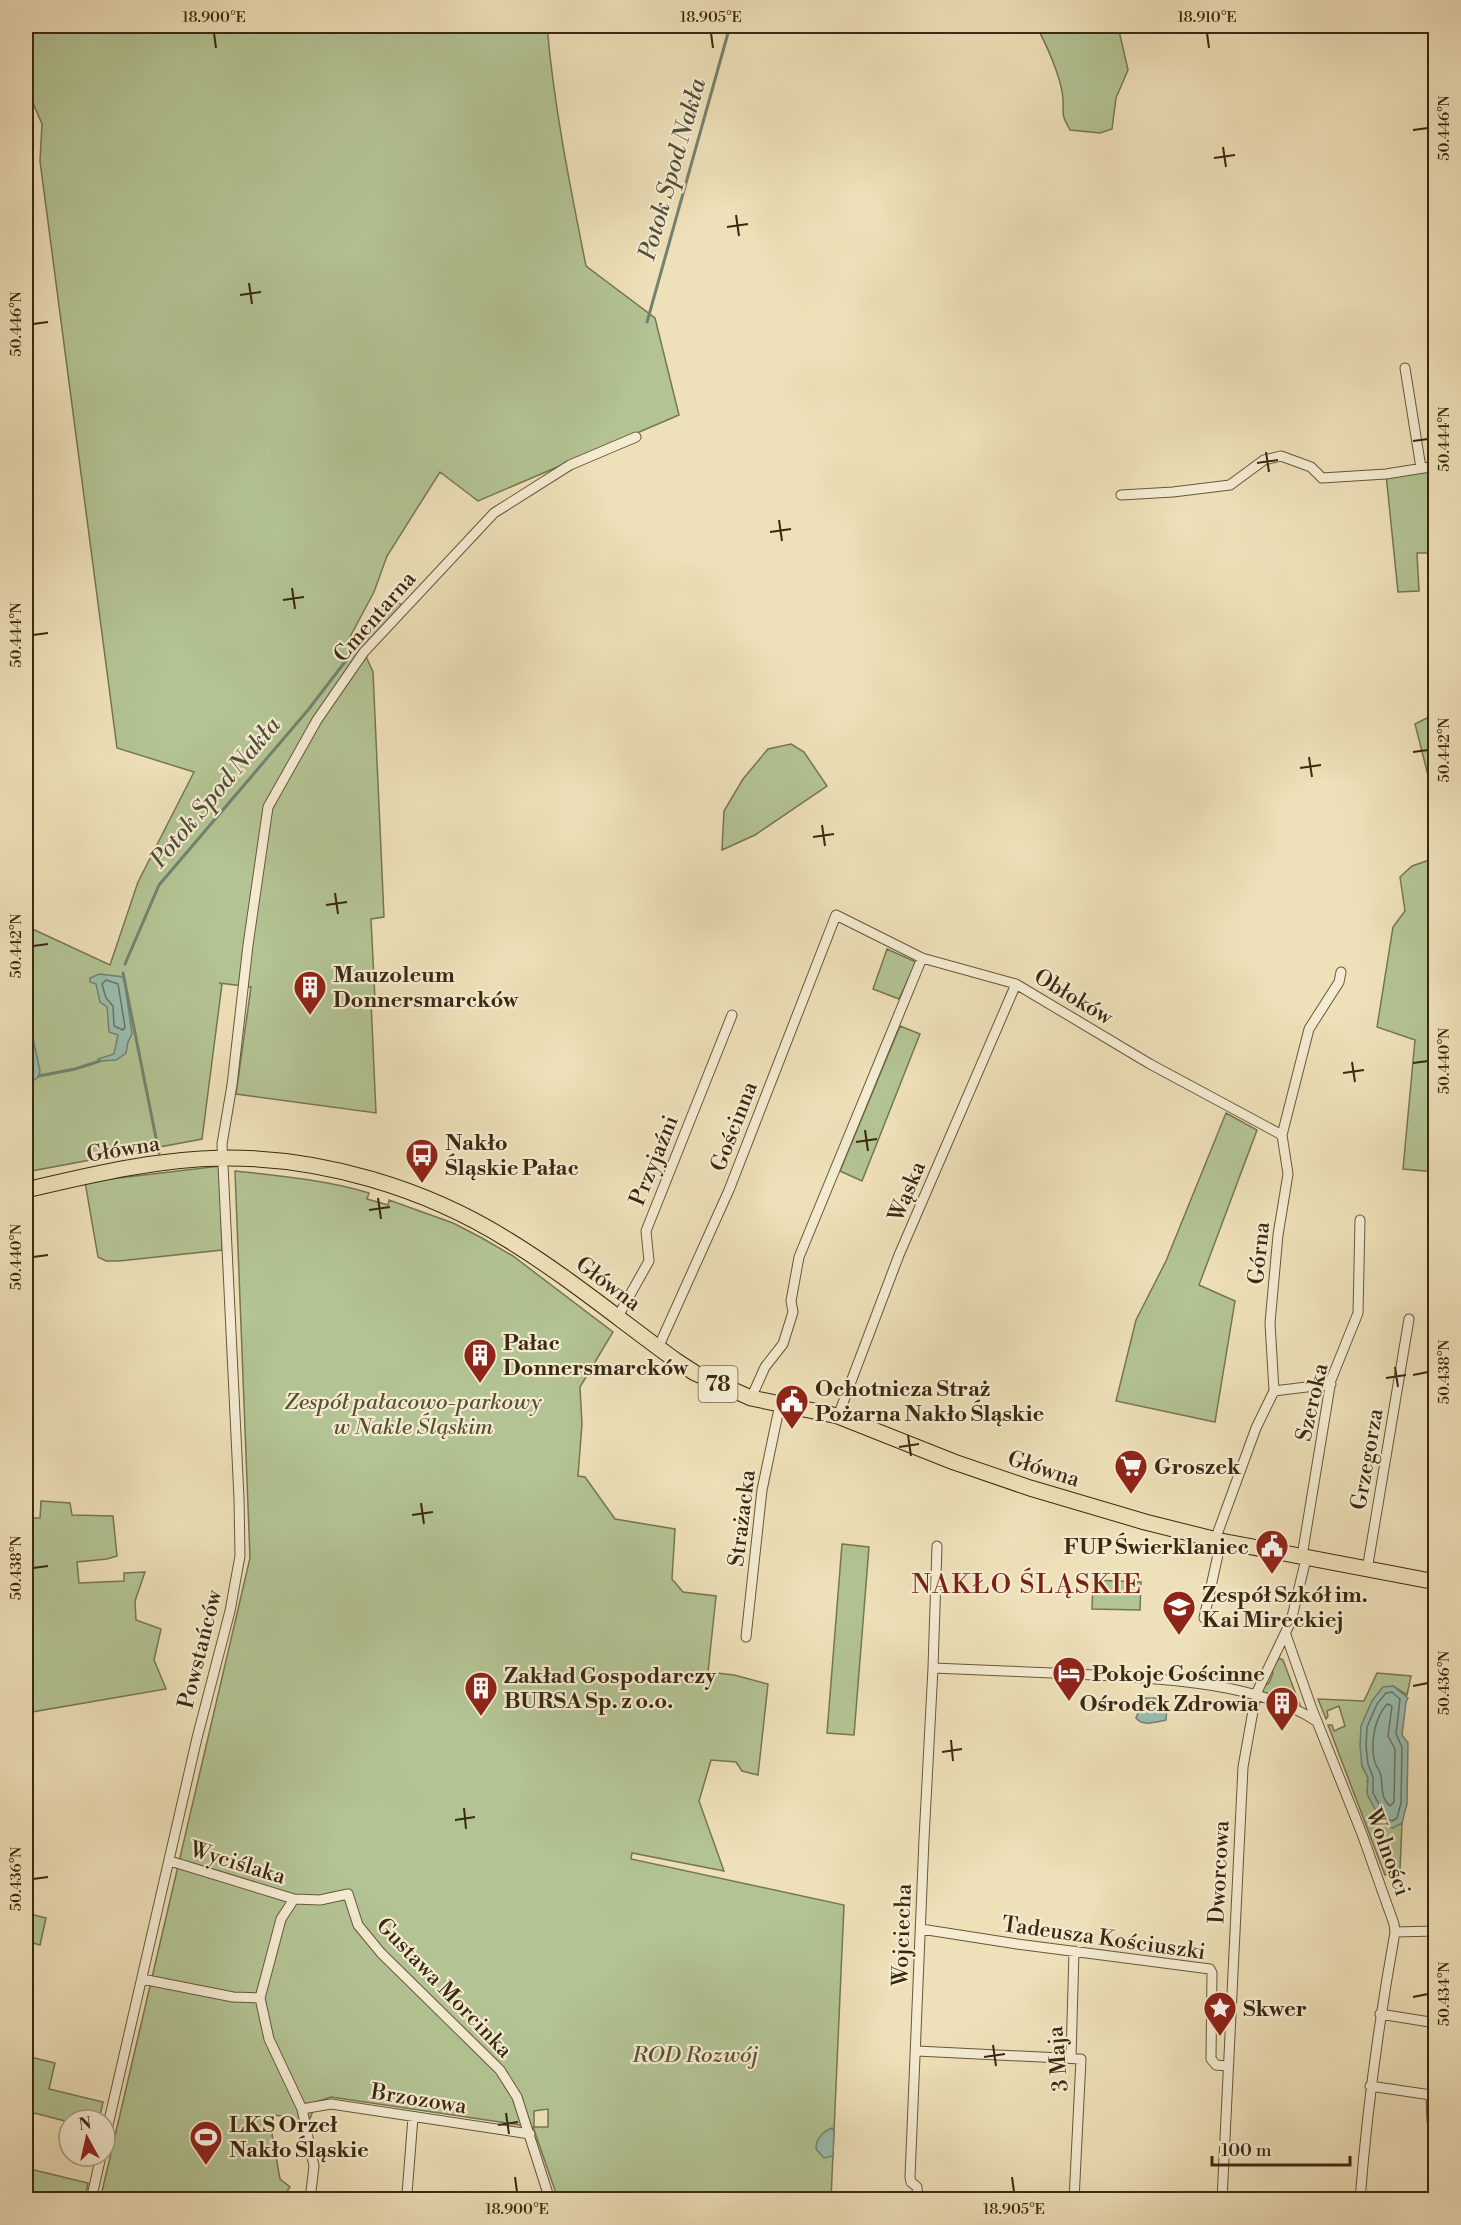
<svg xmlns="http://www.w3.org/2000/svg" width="1461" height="2225" font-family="'Libre Bodoni',serif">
<rect width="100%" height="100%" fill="#eee0b8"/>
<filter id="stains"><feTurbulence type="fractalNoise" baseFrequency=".00333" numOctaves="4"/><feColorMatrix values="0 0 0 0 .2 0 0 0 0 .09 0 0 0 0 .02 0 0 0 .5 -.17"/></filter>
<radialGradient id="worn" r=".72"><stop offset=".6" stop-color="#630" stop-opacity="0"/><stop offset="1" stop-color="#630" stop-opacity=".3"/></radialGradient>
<path fill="#b3c393" stroke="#767652" stroke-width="1.5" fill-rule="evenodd" d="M26,26H547C554,107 570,186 586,266L655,318L679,415L478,501L440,472L387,556L374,592L350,637L357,642L371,622L392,598L406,608L364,652L373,672L384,917L371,919L375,1000L371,1001L376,1113L236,1094L251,987L219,983L222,984L202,1139L26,1172V926L110,965L138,882L194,772L117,748L40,161L42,124L33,103L26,94Z
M1036,26H1118L1128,70L1116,98L1112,129L1100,133L1070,130C1060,112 1064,116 1063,98C1061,77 1046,43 1036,26Z
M1435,466V553H1417L1419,591L1398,592L1386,474Z
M1435,714L1436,799H1434L1415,724Z
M791,744L804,752L827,786L755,835L722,850L724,811L743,779L768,749Z
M1435,858V1172L1403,1169L1415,1040L1377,1027L1393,927L1405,911L1400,877L1412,866Z
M887,949L916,962L899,999L873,989Z
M900,1026L920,1034L862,1181L840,1171Z
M1226,1113L1257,1130L1199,1285L1235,1301L1215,1422L1116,1401L1136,1320L1166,1261Z
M220,1166L222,1250L119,1261H106L98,1257L85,1182Z
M235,1171C280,1176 326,1180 369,1193L367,1199L388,1205L389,1200L453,1223L482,1238L513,1256L613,1332L580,1387L582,1424L578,1476L585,1477L615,1519L675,1529L672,1579L683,1592L716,1596L708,1672L734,1675L768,1684L758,1775L742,1771L736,1762L711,1760L699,1801L724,1871L632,1853L631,1859L844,1905L831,2199H558L533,2127L331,2097L316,2102L310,2119L293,2125L289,2117L274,2115L272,2134L280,2179L290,2187L286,2193L304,2192L303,2199L100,2200L250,1558ZM548,2109V2127H534V2111Z
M41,1501L70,1503L72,1515L113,1516L117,1556L107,1559L77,1562L79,1583L124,1581V1573L145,1572L135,1601L136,1620L161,1629L154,1660L166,1689L26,1713V1518H40Z
M842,1544L869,1547L854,1735L827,1733Z
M1093,1580L1141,1582L1140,1610L1092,1609Z
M1279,1658L1283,1660L1301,1708L1284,1699L1262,1692L1264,1686L1269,1683L1273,1673L1272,1669Z
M1377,1673L1411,1676L1407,1695L1393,1686L1362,1766L1368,1778L1367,1781L1393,1827L1402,1823L1400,1870L1385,1875L1328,1725H1332L1334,1731L1345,1726L1339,1706L1327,1711L1328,1716L1326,1719L1318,1699L1364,1701Z
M26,1913L46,1918L40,1945L26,1941Z
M26,2056L55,2063L49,2089L103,2102L99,2120H69V2122L26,2111Z
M26,2168L88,2183L85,2199H26Z"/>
<path fill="#99bdb0" stroke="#738270" stroke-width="1.5" d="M99,974L124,977L132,1034L128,1042L126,1053L116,1060L100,1061L98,1059L114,1054L118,1035L109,1032L107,1007L100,1002L96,984L90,982V978Z
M26,1025L31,1029L40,1071L39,1076L26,1087Z
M1393,1686L1408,1698L1406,1702L1402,1735L1408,1743L1407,1804L1402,1823L1393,1828L1384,1826L1367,1794L1368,1778L1362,1766L1360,1746L1361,1726L1372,1701L1383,1687Z
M1144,1698H1159L1160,1704L1167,1708L1166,1720C1156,1722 1143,1727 1136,1718Z
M832,2128L834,2131L833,2156L824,2158L816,2149C816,2138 822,2132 832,2128Z"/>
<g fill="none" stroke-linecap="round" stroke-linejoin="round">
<path stroke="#6a7360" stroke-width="1.5" d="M106,980L118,984L125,1027L123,1030L114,1026L113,1006L106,998L102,984Z
M1386,1693L1392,1692L1400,1699L1396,1734L1402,1747L1401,1803L1397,1818L1392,1821L1387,1819L1373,1793V1777L1368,1764L1366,1746L1367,1727L1377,1704Z
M1387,1704L1392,1706L1388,1736L1395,1749L1394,1802L1390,1806C1380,1797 1383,1788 1381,1776C1380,1771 1377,1767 1375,1763C1370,1744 1374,1719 1387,1704Z"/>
<path stroke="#738270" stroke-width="3" d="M647,322L730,26
M125,964L159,885L308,710L351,654
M123,973L159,1153
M39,1076L75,1069L100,1061"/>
<defs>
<path id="minor" d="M1405,368L1421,468
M1121,495L1173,492L1230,485L1264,460L1281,456L1311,467L1322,478L1386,474L1436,466
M617,1318L649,1261L646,1231L732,1015
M658,1348L729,1190L836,915L922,958L1016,984L1150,1064L1282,1135
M1274,1391L1331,1384
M751,1398L765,1367L783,1344L793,1312L791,1301L799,1257L922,958
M838,1416L899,1255L1016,984
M1215,1540L1256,1428L1274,1391L1270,1323L1278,1235L1288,1174L1282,1135L1309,1029L1339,982L1341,972
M1367,1570L1409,1319
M1204,1618L1221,1541
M1286,1635L1312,1709L1362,1834L1394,1924L1395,1932C1379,2021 1367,2109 1360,2200
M746,1637L762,1490L780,1404
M933,1668C981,1670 1028,1672 1076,1674C1148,1678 1255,1680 1316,1721
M170,1861L294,1899
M921,1929L1017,1944L1210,1969L1212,1973L1211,2059L1216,2065L1227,2066
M1395,1932L1436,1931
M142,1979L233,1997L260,1998L281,1919L294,1899L320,1900L348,1894L358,1925L381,1953L500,2070L517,2097L550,2200
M260,1998L269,2039L302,2109L314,2166L310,2200
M1380,2014L1436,2023
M917,2051L1081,2059L1074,2200
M1071,2058L1074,1951
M1370,2086L1431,2095L1432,2121
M302,2109L331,2104L530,2134
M105,2138L197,1738L230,1611L240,1556L239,1498L222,1144L232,1085L248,945L268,807L317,720L364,652L494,513L570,465L636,437
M407,2194L413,2117
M91,2200L101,2156
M918,2200L917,2187L911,2182L910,2177L924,1839L933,1668L937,1546
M1222,2200L1243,1767L1256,1694L1291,1621L1305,1563L1303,1550L1331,1380L1358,1313L1360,1220"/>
<path id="primary" d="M26,1190C90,1175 156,1159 223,1158C321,1157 425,1188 508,1240C567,1276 621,1321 678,1362L695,1373L751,1398L838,1416L954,1462L1030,1488L1145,1522L1221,1541L1436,1582"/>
</defs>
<use href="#minor" stroke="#67573a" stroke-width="11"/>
<use href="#primary" stroke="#3a2910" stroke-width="17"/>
<use href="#minor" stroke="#f4ebd1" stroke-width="9"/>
<use href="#primary" stroke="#eee0b8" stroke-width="15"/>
</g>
<path fill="none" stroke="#3a2910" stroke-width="2" d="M214,33L216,48M711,33L713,48M1207,33L1209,48M1413,130L1428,128M1223,147L1226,167M1214,158L1235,155M736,215L739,236M727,227L748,224M249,283L252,304M240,295L261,292M33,324L48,322M1413,441L1428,439M1266,452L1269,472M1257,463L1278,460M779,520L782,541M770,532L791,529M292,588L295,609M283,600L304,597M33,635L48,633M1413,752L1428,750M1309,757L1312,777M1300,768L1321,765M822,825L825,846M813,837L834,834M335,893L338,914M326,905L347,902M33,946L48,944M1352,1062L1355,1082M1413,1063L1428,1061M1343,1073L1364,1070M865,1130L868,1151M856,1142L877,1139M378,1198L381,1219M369,1210L390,1207M33,1257L48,1255M1395,1367L1398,1387M1413,1375L1428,1372M1386,1378L1406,1375M908,1435L911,1456M899,1447L919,1444M421,1503L424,1524M412,1515L433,1512M33,1568L48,1566M1413,1686L1428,1683M951,1740L953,1761M942,1752L962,1749M464,1808L466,1829M455,1820L475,1817M33,1879L48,1877M1413,1997L1428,1994M993,2045L996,2066M984,2057L1005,2054M506,2113L509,2134M498,2125L518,2122M515,2177L517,2192M1012,2177L1014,2192"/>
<defs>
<symbol id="building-pin" viewBox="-11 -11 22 30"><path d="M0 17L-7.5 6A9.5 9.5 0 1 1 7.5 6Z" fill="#8f2418" stroke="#f4ebd1"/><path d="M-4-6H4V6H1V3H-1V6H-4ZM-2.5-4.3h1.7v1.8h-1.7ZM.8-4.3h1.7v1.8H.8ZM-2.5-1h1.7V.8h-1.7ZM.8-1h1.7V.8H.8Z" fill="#fff"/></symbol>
<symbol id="bus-pin" viewBox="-11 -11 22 30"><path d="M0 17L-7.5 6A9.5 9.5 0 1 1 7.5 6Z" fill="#8f2418" stroke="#f4ebd1"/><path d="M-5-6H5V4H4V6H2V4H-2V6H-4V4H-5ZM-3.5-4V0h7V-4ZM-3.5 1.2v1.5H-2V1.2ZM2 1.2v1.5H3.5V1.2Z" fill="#fff"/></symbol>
<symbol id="civic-pin" viewBox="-11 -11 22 30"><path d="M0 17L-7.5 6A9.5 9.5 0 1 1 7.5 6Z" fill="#8f2418" stroke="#f4ebd1"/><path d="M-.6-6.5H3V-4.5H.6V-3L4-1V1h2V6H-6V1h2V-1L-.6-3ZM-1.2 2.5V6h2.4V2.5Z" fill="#fff"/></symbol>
<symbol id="supermarket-pin" viewBox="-11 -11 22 30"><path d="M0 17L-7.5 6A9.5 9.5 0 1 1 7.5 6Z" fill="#8f2418" stroke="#f4ebd1"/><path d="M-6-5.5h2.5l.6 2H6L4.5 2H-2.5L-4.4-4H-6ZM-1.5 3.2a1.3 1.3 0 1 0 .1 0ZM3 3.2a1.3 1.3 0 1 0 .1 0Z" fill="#fff"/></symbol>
<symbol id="school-pin" viewBox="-11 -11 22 30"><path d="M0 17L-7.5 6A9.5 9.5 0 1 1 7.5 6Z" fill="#8f2418" stroke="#f4ebd1"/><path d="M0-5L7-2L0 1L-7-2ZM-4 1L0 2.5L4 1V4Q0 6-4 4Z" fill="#fff"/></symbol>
<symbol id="hotel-pin" viewBox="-11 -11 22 30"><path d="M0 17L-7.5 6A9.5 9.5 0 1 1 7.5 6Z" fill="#8f2418" stroke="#f4ebd1"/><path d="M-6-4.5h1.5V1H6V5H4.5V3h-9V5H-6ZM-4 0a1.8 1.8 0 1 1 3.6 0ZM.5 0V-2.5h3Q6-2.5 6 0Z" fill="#fff"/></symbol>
<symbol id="sight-pin" viewBox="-11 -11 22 30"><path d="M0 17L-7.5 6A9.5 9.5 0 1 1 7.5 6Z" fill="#8f2418" stroke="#f4ebd1"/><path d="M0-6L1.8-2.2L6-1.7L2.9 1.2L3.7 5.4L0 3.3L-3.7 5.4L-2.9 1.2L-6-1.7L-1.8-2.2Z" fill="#fff"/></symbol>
<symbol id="stadium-pin" viewBox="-11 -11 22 30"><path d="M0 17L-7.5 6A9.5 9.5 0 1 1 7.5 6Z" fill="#8f2418" stroke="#f4ebd1"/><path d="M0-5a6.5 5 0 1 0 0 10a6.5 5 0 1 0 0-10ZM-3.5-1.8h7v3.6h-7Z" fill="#fff"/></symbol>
</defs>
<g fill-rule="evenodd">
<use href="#building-pin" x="291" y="968" width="38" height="52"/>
<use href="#bus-pin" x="403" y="1136" width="38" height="52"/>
<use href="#building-pin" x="461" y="1336" width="38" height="52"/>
<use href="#civic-pin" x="773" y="1382" width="38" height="52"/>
<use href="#supermarket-pin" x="1112" y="1447" width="38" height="52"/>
<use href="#civic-pin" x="1253" y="1527" width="38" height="52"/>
<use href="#school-pin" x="1160" y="1588" width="38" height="52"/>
<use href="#hotel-pin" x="1050" y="1654" width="38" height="52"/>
<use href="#building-pin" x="462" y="1669" width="38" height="52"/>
<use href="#building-pin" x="1263" y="1684" width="38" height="52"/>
<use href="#sight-pin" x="1201" y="1989" width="38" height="52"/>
<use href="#stadium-pin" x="187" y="2118" width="38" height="52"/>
</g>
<g text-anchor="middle" stroke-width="4.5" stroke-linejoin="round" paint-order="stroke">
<rect fill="#f4ebd1" stroke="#72634a" stroke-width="1.5" x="698.5" y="1366" width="39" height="36" rx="4.5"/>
<g font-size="21" font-weight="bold" fill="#3a2910">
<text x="718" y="1391">78</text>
</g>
<g font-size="22" fill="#3a2910" stroke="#f4ebd1">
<text transform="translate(374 616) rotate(-49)" y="8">Cmentarna</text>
<text transform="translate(1074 996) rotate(31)" y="8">Obłoków</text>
<text transform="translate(733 1126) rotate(-69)" y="8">Gościnna</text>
<text transform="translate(123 1148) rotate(-9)" y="8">Główna</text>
<text transform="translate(653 1160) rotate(-68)" y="8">Przyjaźni</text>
<text transform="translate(906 1191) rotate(-67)" y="8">Wąska</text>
<text transform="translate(1258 1253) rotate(-84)" y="8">Górna</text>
<text transform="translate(609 1283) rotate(37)" y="8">Główna</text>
<text transform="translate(1311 1402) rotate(-77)" y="8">Szeroka</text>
<text transform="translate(1366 1459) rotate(-80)" y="8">Grzegorza</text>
<text transform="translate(1044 1468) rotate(18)" y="8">Główna</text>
<text transform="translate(741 1518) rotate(-83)" y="8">Strażacka</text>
<text transform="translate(199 1649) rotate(-76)" y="8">Powstańców</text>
<text transform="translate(1389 1852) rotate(70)" y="8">Wolności</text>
<text transform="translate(238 1862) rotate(17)" y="8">Wyciślaka</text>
<text transform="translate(1218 1872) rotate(-87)" y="8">Dworcowa</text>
<text transform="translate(901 1935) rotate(-88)" y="8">Wojciecha</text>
<text transform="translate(1104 1937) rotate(8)" y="8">Tadeusza Kościuszki</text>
<text transform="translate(445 1987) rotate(46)" y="8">Gustawa Morcinka</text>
<text transform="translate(1057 2059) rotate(-95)" y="8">3 Maja</text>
<text transform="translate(419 2098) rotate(9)" y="8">Brzozowa</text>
</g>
<g font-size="22" font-weight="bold" fill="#3a2910" stroke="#f4ebd1" text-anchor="start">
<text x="333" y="982">Mauzoleum<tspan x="333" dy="25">Donnersmarcków</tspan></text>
<text x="445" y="1150">Nakło<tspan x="445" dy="25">Śląskie Pałac</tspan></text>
<text x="503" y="1350">Pałac<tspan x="503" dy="25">Donnersmarcków</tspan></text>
<text x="815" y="1396">Ochotnicza Straż<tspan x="815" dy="25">Pożarna Nakło Śląskie</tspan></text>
<text x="1154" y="1474">Groszek</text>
<text x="1249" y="1554" text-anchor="end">FUP Świerklaniec</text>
<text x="1202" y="1602">Zespół Szkół im.<tspan x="1202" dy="25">Kai Mireckiej</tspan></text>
<text x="1092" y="1681">Pokoje Gościnne</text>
<text x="504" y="1683">Zakład Gospodarczy<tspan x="504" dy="25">BURSA Sp. z o.o.</tspan></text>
<text x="1259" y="1711" text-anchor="end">Ośrodek Zdrowia</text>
<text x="1243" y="2016">Skwer</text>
<text x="229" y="2132">LKS Orzeł<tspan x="229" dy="25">Nakło Śląskie</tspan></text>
</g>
<g font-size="22" font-style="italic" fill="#585031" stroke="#f4ebd1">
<text x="413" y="1409">Zespół pałacowo-parkowy<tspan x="413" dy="25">w Nakle Śląskim</tspan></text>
<text x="695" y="2062">ROD Rozwój</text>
</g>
<g font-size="24" font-style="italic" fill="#524e38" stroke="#f4ebd1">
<text transform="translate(672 169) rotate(-74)" y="8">Potok Spod Nakła</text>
<text transform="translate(215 792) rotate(-50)" y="8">Potok Spod Nakła</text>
</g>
<g font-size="26" letter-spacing="1.5" fill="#7a1f14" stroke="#f4ebd1">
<text x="1027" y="1593">NAKŁO ŚLĄSKIE</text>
</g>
</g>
<rect width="1461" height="2225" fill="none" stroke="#eee0b8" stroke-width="66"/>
<g transform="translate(87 2138) rotate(352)"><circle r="28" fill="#f4ebd1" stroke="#aa9d84" stroke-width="1.5"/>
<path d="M0-4.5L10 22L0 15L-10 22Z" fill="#8f2418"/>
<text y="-9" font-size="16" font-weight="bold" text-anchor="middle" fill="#3a2910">N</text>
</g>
<path d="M1212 2156v9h138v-9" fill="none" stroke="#3a2910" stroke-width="3"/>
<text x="1221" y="2156" font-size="18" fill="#3a2910" stroke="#f4ebd1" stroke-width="4.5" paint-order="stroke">100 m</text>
<rect x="33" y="33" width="1395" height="2159" fill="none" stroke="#3a2910" stroke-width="2"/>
<g font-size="15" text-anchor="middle" fill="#3a2910">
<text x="214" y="22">18.900°E</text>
<text x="711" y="22">18.905°E</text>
<text x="1207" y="22">18.910°E</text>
<text transform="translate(1444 128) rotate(-90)" y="5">50.446°N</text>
<text transform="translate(16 324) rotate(-90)" y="5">50.446°N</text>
<text transform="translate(1444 439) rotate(-90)" y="5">50.444°N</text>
<text transform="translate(16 635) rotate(-90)" y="5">50.444°N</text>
<text transform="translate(1444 750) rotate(-90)" y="5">50.442°N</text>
<text transform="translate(16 946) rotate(-90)" y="5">50.442°N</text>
<text transform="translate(1444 1061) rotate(-90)" y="5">50.440°N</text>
<text transform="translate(16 1257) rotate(-90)" y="5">50.440°N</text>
<text transform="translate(1444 1372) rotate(-90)" y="5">50.438°N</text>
<text transform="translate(16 1568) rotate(-90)" y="5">50.438°N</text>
<text transform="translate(1444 1683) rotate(-90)" y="5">50.436°N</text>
<text transform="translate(16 1879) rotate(-90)" y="5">50.436°N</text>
<text transform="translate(1444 1994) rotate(-90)" y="5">50.434°N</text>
<text x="517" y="2214">18.900°E</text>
<text x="1014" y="2214">18.905°E</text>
</g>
<rect width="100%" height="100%" filter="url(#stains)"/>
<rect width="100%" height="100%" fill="url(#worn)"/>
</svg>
